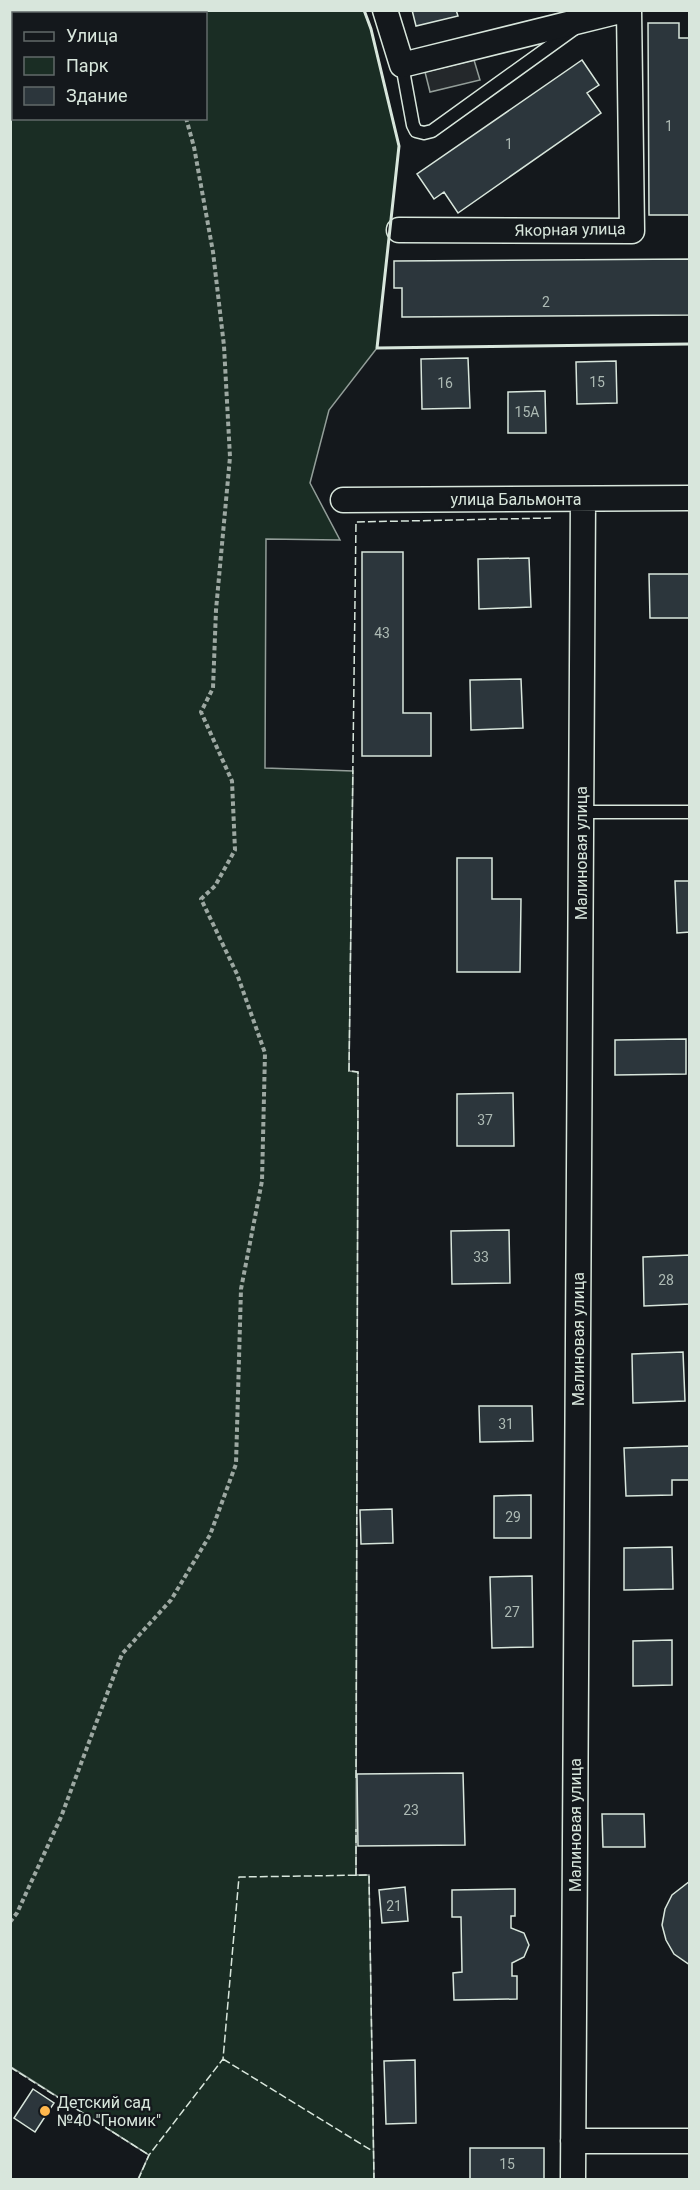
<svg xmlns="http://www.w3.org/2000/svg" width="700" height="2190" font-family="Roboto,sans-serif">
<rect width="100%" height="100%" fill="#14181c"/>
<path fill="#1a2d24" stroke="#939e99" stroke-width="1.5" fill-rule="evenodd" d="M10,11H364L371,29L399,146L377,348L329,410L310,483L340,540L266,539L265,768L353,771L349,1071L358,1072L356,1875H369L374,2179H138L149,2155L11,2067ZM14,14H206V118H14Z"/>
<path fill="#24282b" stroke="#939e99" stroke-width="1.5" d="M474,60L480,80L430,92L425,72Z"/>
<path fill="#2c363c" stroke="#d8e6dc" stroke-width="1.5" d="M412,10H456L458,16L416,26Z
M648,23H679V38H690V215H649Z
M582,60L599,85L587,93L601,113L458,213L444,192L434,199L417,174Z
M690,259V315L402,317V288H394V261Z
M468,358L470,408L422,409L421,359Z
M616,361L617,403L577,404L576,362Z
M545,391L546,433H508V392Z
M362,552H403V713H431V756H362Z
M529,558L531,607L479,609L478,559Z
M649,574H690V618H650Z
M521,679L523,728L471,730L470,680Z
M457,858H492V899H521L520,972H457Z
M675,881H690V932L677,933Z
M686,1039V1074L615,1075V1040Z
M513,1093L514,1146H457V1094Z
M509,1230L510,1283L452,1284L451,1231Z
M690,1255V1304L644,1306L643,1257Z
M683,1352L685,1401L633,1403L632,1354Z
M479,1406H532L533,1441L480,1442Z
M690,1446V1480H672V1495L626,1496L624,1448Z
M531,1495V1538H494V1496Z
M392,1509L393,1543L361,1544L360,1510Z
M672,1547L673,1589L624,1590V1548Z
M532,1576L533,1647L492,1648L490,1577Z
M672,1640V1685L633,1686V1641Z
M463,1773L465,1845L358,1846L357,1774Z
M602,1814H644L645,1847H603Z
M690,1881V1965L674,1954L666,1940L662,1925L665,1909L672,1895Z
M405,1887L408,1921L382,1923L379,1890Z
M515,1889V1916H511V1928L524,1933L529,1945L524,1957L512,1963V1976H517V1999L454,2000L453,1973L462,1972L461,1917H452V1890Z
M415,2060L416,2123L386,2124L384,2061Z
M33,2089L54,2103L35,2132L14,2118Z
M470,2148H544V2180H470Z"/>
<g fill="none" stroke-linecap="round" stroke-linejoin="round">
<defs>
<path id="service" d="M402,65L413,125L416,131L424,133L432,131L574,29
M581,812H690"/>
<path id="minor" d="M385,10L402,65L624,10
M399,230L632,231L629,10
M343,500L690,498
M573,2141H690
M573,2180L583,499"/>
</defs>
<use href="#service" stroke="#d8e6dc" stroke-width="15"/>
<use href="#minor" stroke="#d8e6dc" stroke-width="27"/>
<path stroke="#9da8a2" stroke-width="4" stroke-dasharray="4.5 3" stroke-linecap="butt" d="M10,25L14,26
M10,1922L17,1913L61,1817L122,1654L171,1600L210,1535L236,1464L241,1289L262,1181L265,1053L237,974L201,899L215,886L235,850L232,781L201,712L213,688L216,610L230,457L224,346L213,252L194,147L186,118"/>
<use href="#service" stroke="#14181c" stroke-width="12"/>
<use href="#minor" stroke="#14181c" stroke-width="24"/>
<path stroke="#d8e6dc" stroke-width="1.5" stroke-dasharray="8 3" stroke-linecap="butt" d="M356,1778L358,1072L349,1071L356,522L551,518
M356,1876V1829
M223,2059L374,2152
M10,2067L149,2155
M138,2180L149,2155L223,2059L239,1877L369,1875L374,2180"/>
<path stroke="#d8e6dc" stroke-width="3" d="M364,10L371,29L399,146L377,348L690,344"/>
</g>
<circle fill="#ffb74d" stroke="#14181c" stroke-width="2" cx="45" cy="2111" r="6"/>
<g text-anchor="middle" stroke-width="4.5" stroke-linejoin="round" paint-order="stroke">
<g font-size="14" fill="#adbab4">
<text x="669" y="131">1</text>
<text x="509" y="149">1</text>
<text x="546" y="307">2</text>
<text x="597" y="387">15</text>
<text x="445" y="388">16</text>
<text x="527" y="417">15А</text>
<text x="382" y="638">43</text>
<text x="485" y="1125">37</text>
<text x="481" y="1262">33</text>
<text x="666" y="1285">28</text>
<text x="506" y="1429">31</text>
<text x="513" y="1522">29</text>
<text x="512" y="1617">27</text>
<text x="411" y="1815">23</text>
<text x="394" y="1911">21</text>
<text x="507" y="2169">15</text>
</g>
<g font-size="16" fill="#d8e6dc" stroke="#14181c">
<text transform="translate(570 229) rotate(-1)" y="6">Якорная улица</text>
<text x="516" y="505">улица Бальмонта</text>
<text transform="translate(581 853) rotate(-90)" y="6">Малиновая улица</text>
<text transform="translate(578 1339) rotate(-90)" y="6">Малиновая улица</text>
<text transform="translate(575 1825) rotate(-90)" y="6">Малиновая улица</text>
</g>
<g font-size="16" fill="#d8e6dc" stroke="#14181c" text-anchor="start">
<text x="57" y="2108">Детский сад<tspan x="57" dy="18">№40 "Гномик"</tspan></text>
</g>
</g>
<rect width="700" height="2190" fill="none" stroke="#d8e6dc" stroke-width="24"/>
<rect x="12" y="12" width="195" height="108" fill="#14181c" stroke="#626a69" stroke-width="1.5"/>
<rect x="24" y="32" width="30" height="9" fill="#14181c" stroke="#626a69" stroke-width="1.5"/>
<text x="66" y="42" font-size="18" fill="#d8e6dc">Улица</text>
<rect x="24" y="57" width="30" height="18" fill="#1a2d24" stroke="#626a69" stroke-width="1.5"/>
<text x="66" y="72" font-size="18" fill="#d8e6dc">Парк</text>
<rect x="24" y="87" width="30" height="18" fill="#2c363c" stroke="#626a69" stroke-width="1.5"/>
<text x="66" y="102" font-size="18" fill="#d8e6dc">Здание</text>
</svg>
